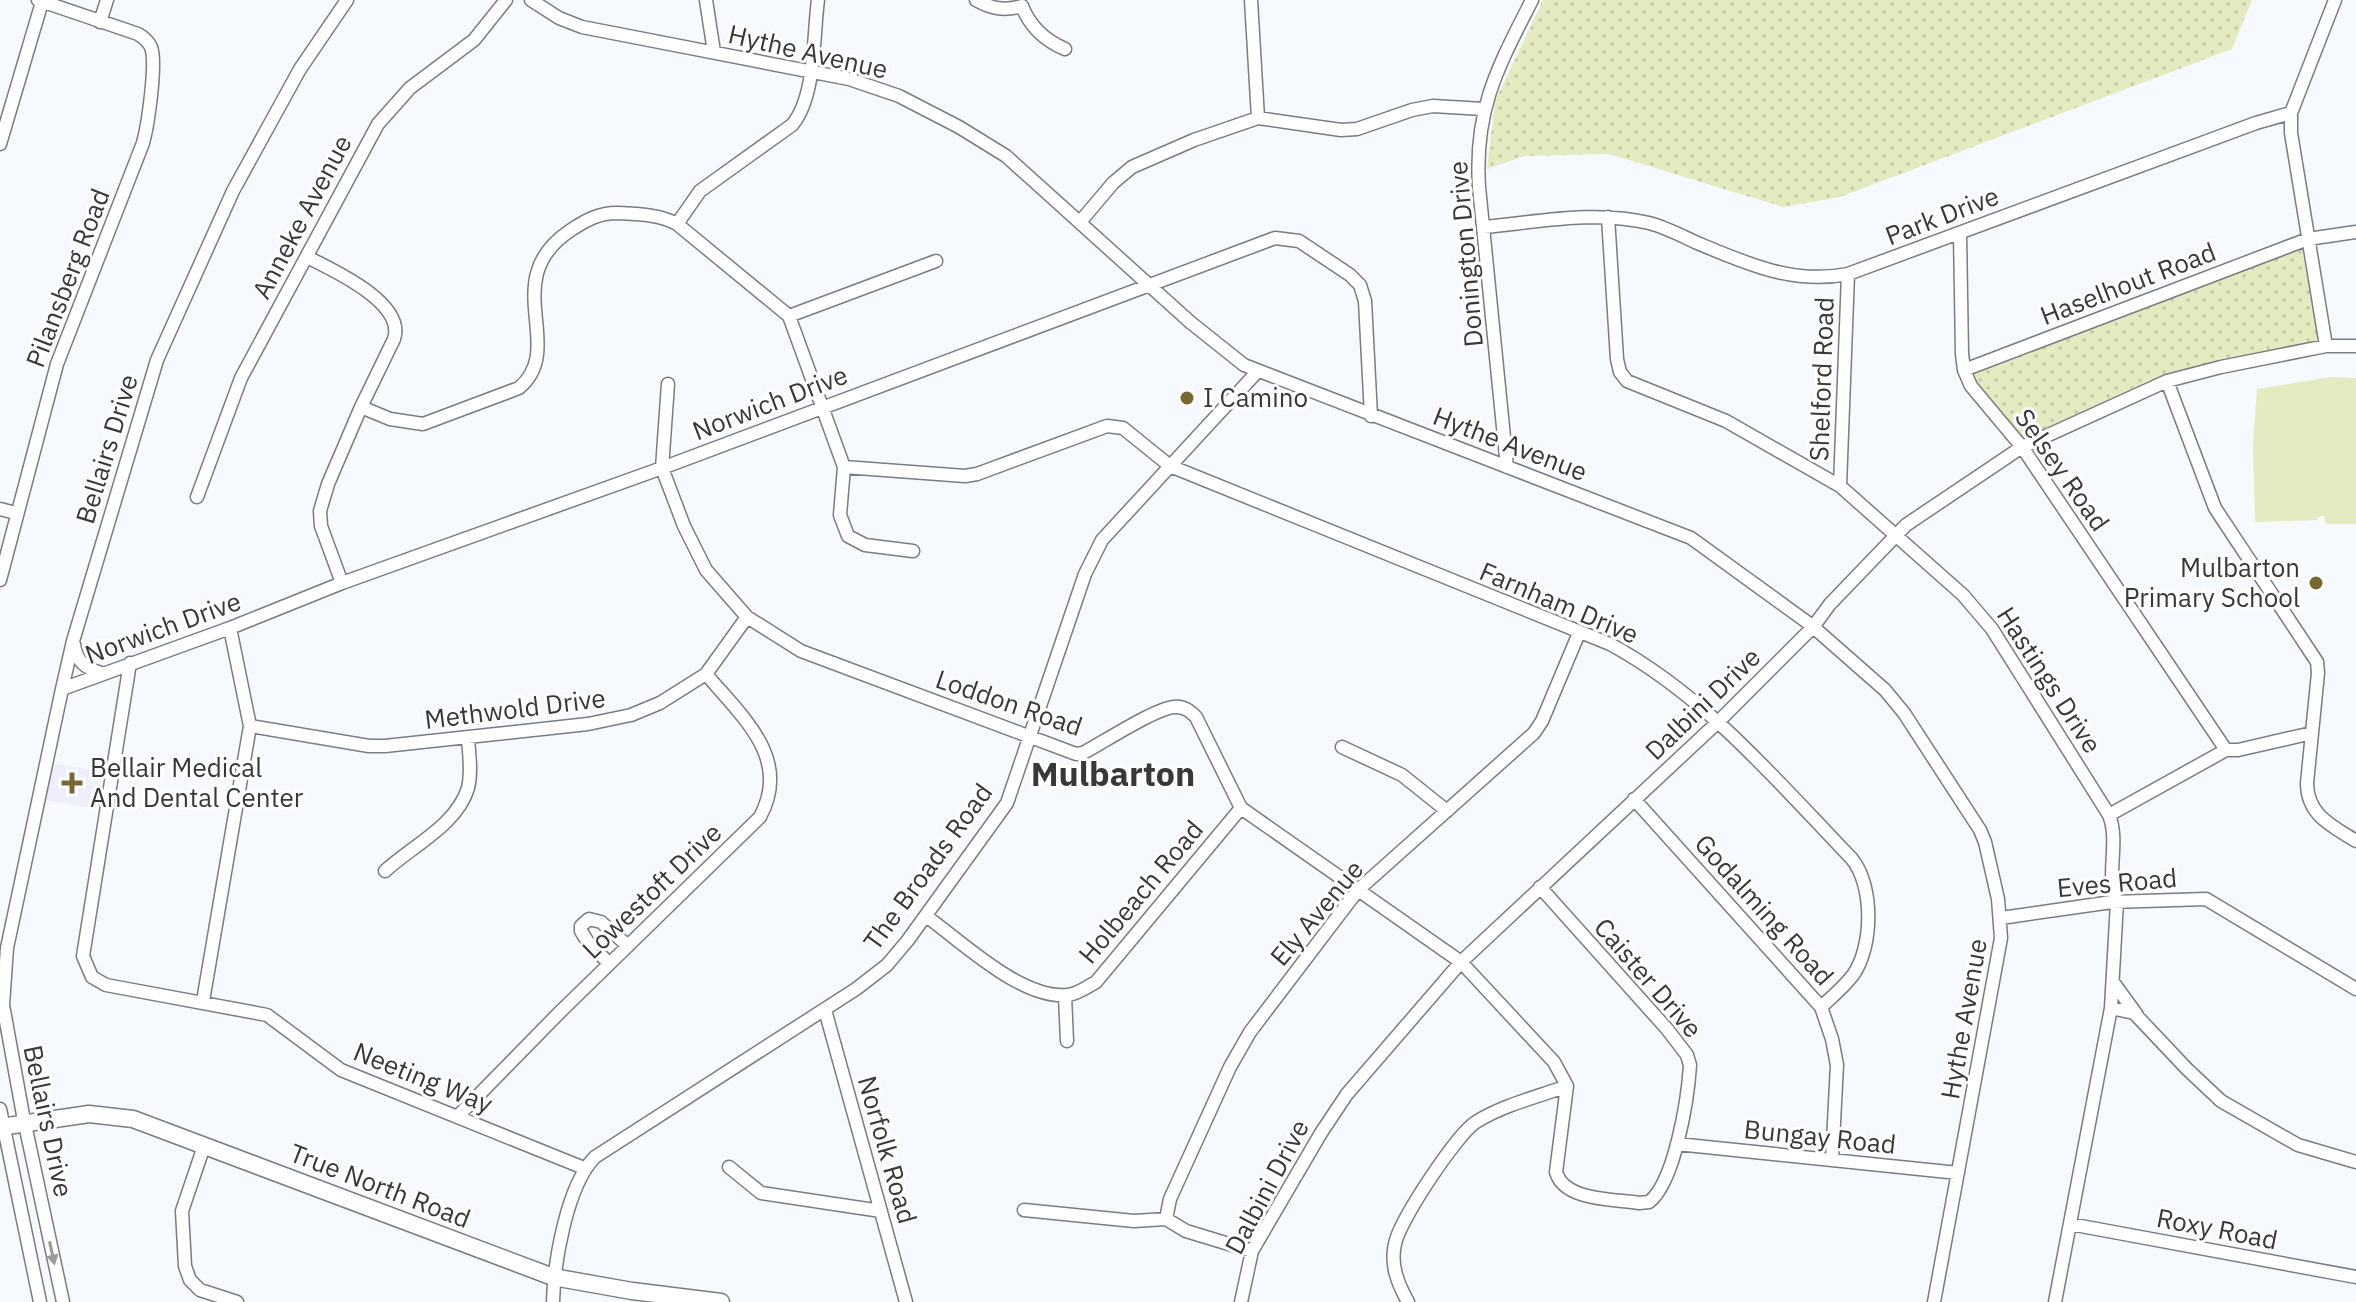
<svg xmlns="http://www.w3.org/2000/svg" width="2356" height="1302" font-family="'IBM Plex Sans',sans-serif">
<defs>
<pattern id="grass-dots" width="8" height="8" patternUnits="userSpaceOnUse" patternTransform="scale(2)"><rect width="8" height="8" fill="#e4ebc1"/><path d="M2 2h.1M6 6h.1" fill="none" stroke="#c4caa7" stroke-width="1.8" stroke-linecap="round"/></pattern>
</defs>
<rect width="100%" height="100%" fill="#f6faff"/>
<path fill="#efeefb" d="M51,763L101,771L93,808L44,800Z"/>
<path fill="url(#grass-dots)" d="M1543,0H2252L2232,49L1840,197L1783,207L1609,154L1525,156L1487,169L1495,101Z
M2295,249L2302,250L2318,333V339L2313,344L2148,381L2023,439L1981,398L1972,376L1976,371Z"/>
<path fill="#e4ebc1" d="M2331,377L2356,378V524H2326L2324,516L2318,517L2317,520L2255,522L2253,444L2257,389Z"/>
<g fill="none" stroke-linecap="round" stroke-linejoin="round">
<defs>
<path id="minor" d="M531,0L559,18L582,27L849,79L899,96L959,127L1006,156L1190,322L1244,365L1691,538L1811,625L1885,690L1904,713L1980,830L1985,842L1998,899L2001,938L1934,1302
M706,0L714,52
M976,0C992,9 1005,11 1022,6C1030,27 1044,40 1065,49
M1251,0L1258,118
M100,22L107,0
M2291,113V133L2326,346
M0,144L42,2
M1608,217L1617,359L1620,372L1627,381L1726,421L1840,486L1963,595L1992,629L2109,815C2120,843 2105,875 2117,902L2111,1008L2055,1302
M1080,222L1113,183L1132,167L1194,140L1258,118L1341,130L1357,129L1412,110L1433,106L1483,109
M677,224L700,191L792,125C816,97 813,36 818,0
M1484,227C1538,222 1596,210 1649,223C1665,227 1680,235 1695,242C1745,263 1793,285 1848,274L2256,123L2291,113L2335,0
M1960,233L1962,354L1964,370L1971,386L2022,447L2226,750
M307,257C333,270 406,303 394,339L361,407L328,484L320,511L321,526L342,583
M789,316L936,261
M1964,370L2308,239L2356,232
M2167,381L2215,508L2317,662L2318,673L2307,783C2307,815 2332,826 2356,841
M668,384L662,468L684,526L706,570L747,617L801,651L1076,754L1083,753C1104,742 1154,709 1174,707C1184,706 1190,711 1196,717L1241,808L1461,962L1554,1062L1567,1086L1556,1172C1564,1201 1614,1199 1639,1203L1649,1202C1675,1182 1688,1098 1690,1065L1687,1055L1667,1029L1540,887
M361,407L390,419L423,424L519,388C568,347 496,279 571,230C586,220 599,213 617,213C636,214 659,214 677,224L789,316L844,467L840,515L848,536L865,545L913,551
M844,467L965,476L977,474L1107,426L1123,428L1170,466L1610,644C1706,696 1777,781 1852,859C1874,886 1873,947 1853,975C1844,987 1832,997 1821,1007
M1507,467L1479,187C1474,109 1498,67 1532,0
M1840,486L1848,274
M197,497L241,378L378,124L410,88L474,40L506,0
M0,509L16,513
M0,580L57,364L143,143C148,125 157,63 151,47C148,41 143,37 138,34L38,0
M74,644C76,661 85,668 101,673
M130,663L83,956L92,977L106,985L267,1015L341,1070L584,1168
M62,689L230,628L342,583L662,468L1275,238L1299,241L1350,275L1360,285L1365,301L1371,416
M250,726L369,746H385L588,724L631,715L660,703L706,674L747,617
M1342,747L1402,775L1447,811
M1634,799L1821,1007L1832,1039L1837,1065L1832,1160
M2109,815L2226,750H2238L2312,733
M385,871C412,846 457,825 468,788C472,772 469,754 468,738
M926,916C962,942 1022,1000 1068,995C1078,994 1087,987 1096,982L1241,808
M2001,918L2112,902L2206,899L2356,989
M609,963L589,944L581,931V926L589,919L601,922L628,946
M2113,982L2137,1015
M1065,996L1067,1041
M203,1001L250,726L230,628
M2111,1008L2134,1013L2187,1069L2221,1101L2298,1145L2356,1162
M825,1010L906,1302
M0,1109L40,1302
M458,1116L560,1012L760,817C792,758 742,717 706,674
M1677,1144L1958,1173
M204,1146L182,1211L185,1266L190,1280L200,1290L237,1302
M729,1167L761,1193L881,1211
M1024,1210L1134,1221L1166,1219L1186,1231L1252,1251
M1166,1219L1170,1199L1230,1067L1250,1032L1358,890L1534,733L1542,721L1579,633
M2070,1224L2356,1277
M63,1302L23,1115L3,1005L7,948L62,689L73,641L157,360L233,191L300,69L347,0
M553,1302C554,1262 567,1185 595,1157L856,989L887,965L908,940L1007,803L1085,574L1102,540L1257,372
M1241,1302L1252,1251L1321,1133L1347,1094L1461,962L1719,721L1813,627L1830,604L1906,525L2022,447L2167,381L2221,367L2326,346H2356
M1408,1302C1398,1284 1390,1265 1395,1244C1399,1221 1457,1134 1476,1122C1503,1105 1537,1097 1567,1086"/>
<path id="major" d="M0,1127L89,1114L133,1119L553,1277L632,1291L721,1302"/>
</defs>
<use href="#minor" stroke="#797c80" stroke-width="15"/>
<use href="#major" stroke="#797c80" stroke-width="19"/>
<use href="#minor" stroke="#fff" stroke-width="12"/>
<use href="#major" stroke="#fff" stroke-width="16"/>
</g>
<defs><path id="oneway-solid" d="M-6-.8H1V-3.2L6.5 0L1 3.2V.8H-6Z" transform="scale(2)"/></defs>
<use fill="#9a9c9c" href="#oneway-solid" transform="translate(52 1253) rotate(78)"/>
<g fill="#7a6534" stroke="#fff" stroke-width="3">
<circle cx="1187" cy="398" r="8"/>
<circle cx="2316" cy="583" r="8"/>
<path d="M68 771h8v8h8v8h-8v8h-8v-8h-8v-8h8z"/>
</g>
<g text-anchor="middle" stroke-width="6" stroke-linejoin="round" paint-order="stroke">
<g font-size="26" fill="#363839" stroke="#fff">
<text transform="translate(808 52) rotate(13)" y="9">Hythe Avenue</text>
<text transform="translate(1942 216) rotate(-21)" y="9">Park Drive</text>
<text transform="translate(302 217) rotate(-62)" y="9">Anneke Avenue</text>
<text transform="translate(1466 254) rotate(-95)" y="9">Donington Drive</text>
<text transform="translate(68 278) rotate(-69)" y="9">Pilansberg Road</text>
<text transform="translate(2128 284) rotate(-21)" y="9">Haselhout Road</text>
<text transform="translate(1822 379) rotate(-88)" y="9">Shelford Road</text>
<text transform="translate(770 403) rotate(-21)" y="9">Norwich Drive</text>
<text transform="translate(1510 444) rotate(21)" y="9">Hythe Avenue</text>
<text transform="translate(107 449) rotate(-73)" y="9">Bellairs Drive</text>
<text transform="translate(2062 470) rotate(55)" y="9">Selsey Road</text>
<text transform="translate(1559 603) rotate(23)" y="9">Farnham Drive</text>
<text transform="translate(163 628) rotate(-20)" y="9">Norwich Drive</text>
<text transform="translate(2049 680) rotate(57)" y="9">Hastings Drive</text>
<text transform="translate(1009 703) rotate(19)" y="9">Loddon Road</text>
<text transform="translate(1703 704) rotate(-44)" y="9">Dalbini Drive</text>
<text transform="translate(515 709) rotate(-7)" y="9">Methwold Drive</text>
<text transform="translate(928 867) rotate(-54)" y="9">The Broads Road</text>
<text transform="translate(2117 883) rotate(-5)" y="9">Eves Road</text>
<text transform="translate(652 891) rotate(-44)" y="9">Lowestoft Drive</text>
<text transform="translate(1141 892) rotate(-50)" y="9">Holbeach Road</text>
<text transform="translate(1764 910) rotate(48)" y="9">Godalming Road</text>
<text transform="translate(1317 913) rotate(-50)" y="9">Ely Avenue</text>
<text transform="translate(1648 978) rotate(49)" y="9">Caister Drive</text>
<text transform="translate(1964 1019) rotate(-80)" y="9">Hythe Avenue</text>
<text transform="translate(423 1078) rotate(22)" y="9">Neeting Way</text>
<text transform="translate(48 1121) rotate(78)" y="9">Bellairs Drive</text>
<text transform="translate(1820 1137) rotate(6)" y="9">Bungay Road</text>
<text transform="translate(887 1150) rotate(74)" y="9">Norfolk Road</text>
<text transform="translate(380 1186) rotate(21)" y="9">True North Road</text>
<text transform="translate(1267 1187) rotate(-62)" y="9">Dalbini Drive</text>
<text transform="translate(2217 1229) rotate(11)" y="9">Roxy Road</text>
</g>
<g font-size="26" fill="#363839" stroke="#fff" text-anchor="start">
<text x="1203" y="407">I Camino</text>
<text x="2300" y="577" text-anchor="end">Mulbarton<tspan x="2300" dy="30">Primary School</tspan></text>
<text x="90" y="777">Bellair Medical<tspan x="90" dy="30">And Dental Center</tspan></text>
</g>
<g font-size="34" font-weight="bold" fill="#363839" stroke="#fff">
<text x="1113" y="786">Mulbarton</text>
</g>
</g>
</svg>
